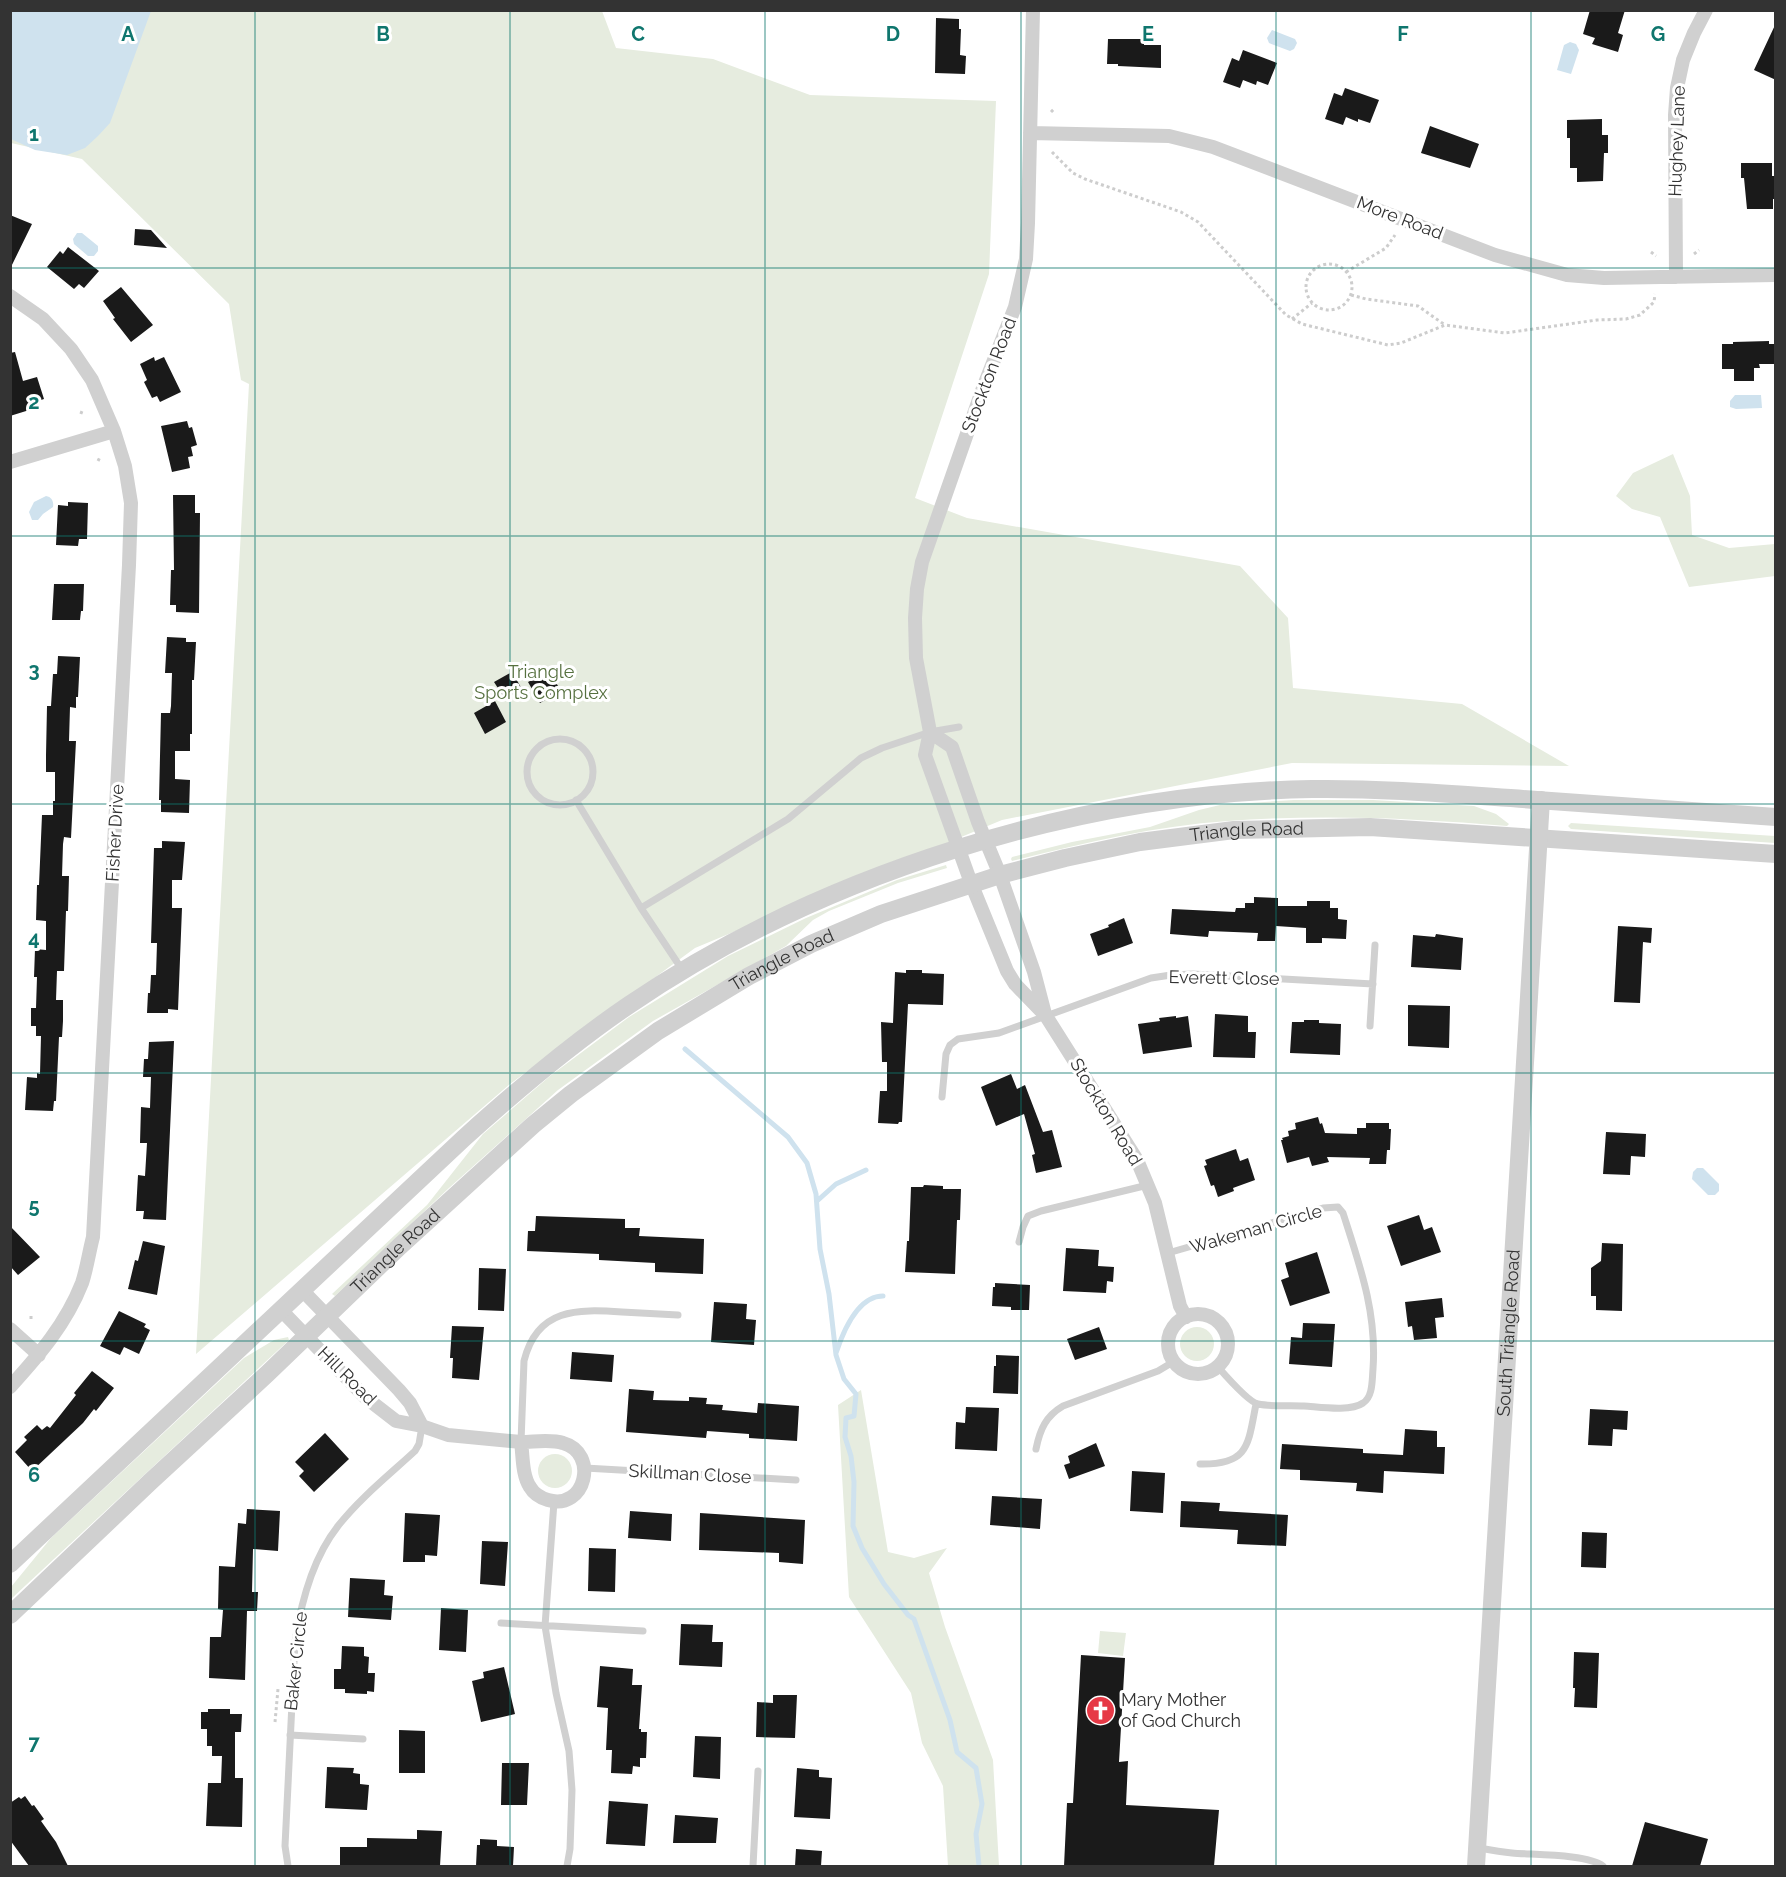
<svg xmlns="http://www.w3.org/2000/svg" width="1786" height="1877" font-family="Raleway,sans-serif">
<rect width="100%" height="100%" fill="#fff"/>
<path fill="#e6ecdf" d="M10,11H602L616,48L713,59L810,95L996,101L989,274L915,498L967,518L1240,566L1288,618L1293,688L1462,704L1569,766L1292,763L1002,820L695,948L510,1084L196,1354L249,384L241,380L229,304L82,159L11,143Z
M1673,454L1690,496L1692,535L1729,548L1775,544V576L1689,587L1660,517L1632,509L1616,496L1633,473Z
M1294,800H1373L1474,806L1496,814L1509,824L1507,826C1414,818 1322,814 1228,821C1155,826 1083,843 1012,861L1011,859L1012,857L1072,842L1150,827L1199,810L1220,805Z
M1571,823L1775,836V843L1571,829L1568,826Z
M946,865L947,868L898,883L829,911L813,920L786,946L653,1021L558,1090L449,1188L335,1296L332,1294L427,1205L483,1134L550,1076L629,1017L728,956L806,918L897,880Z
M1180 1344a17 17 0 1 1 34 0a17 17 0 1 1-34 0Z
M288,1337L289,1340L11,1599V1587L51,1538L244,1358L274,1340Z
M861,1390L888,1552L914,1558L947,1548L929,1573L945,1627L993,1760L999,1866H948L943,1786L922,1743L911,1693L849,1597L838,1405Z
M538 1471a17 17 0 1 1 34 0a17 17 0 1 1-34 0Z
M1100,1631L1126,1633L1123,1656L1098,1653Z"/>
<path fill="#cfe2ee" d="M11,10L151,11L110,123L98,136L85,148L67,155L35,150L11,139Z
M1272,30L1295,39L1297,43L1294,49L1290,51L1269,43L1267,38Z
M1570,42L1576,44L1579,50L1571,74L1557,70L1564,45Z
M77,233H82L98,246V251L94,256H88L74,244L73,239Z
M1735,395H1761L1762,408L1736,409L1730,407V401Z
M46,496C52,497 54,502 53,507L43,514L38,520H32L29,512L34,502Z
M1697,1168H1703L1719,1184V1191L1715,1195H1708L1692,1179L1693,1172Z"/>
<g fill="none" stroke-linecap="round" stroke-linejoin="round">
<path stroke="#cfe2ee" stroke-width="5" d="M685,1049L788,1137L807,1163L816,1194L820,1249L829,1294L836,1355L844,1379L856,1394L854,1416L846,1418L845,1437L851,1456L854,1482L853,1526L862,1548L884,1584L908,1615L914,1619L950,1720L957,1752L976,1768L982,1804L976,1834L979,1866
M817,1201L836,1184L866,1170
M836,1353C843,1332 857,1296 883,1296"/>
</g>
<path fill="#1a1a1a" d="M1590,10H1625L1618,33L1623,35L1618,52L1592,44L1595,38L1583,34Z
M936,18L959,19V29H961L960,55L966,56L965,74L935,73Z
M1776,23V80L1754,70Z
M1108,39H1144V45H1161V68L1118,66V64H1107Z
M1243,50L1277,63L1268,85L1257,81L1256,85L1243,80L1240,88L1223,82L1232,58L1239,61Z
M1345,88L1379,100L1370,123L1358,119V122L1346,117L1343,125L1325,119L1334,93L1342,96Z
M1602,119V135H1608V153H1604L1603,181L1577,182V168H1570V138H1567V120Z
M1430,126L1479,144L1470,168L1421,153Z
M1741,163H1772V176H1776V199H1773V209H1747L1744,178H1741Z
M10,215L32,224L10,269Z
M135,229L151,230L167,248L134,245Z
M68,247L99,271L84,288L79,284L74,289L47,267L60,251L63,254Z
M121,287L153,325L131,342L113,319L115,318L103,301Z
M1769,341V344H1775L1776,364H1759L1760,368H1754V381H1734V369H1722V344H1733V342Z
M15,352L23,381L37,377L44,399L38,401L39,407L10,416V353Z
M154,357L155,361L164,357L181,392L160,402L157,396L152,398L144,382L147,380L140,364Z
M187,421L189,428L192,427L197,445L191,447L193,456L188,457L190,468L172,472L161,426Z
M173,495H195V513H200L199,613L176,612V605H170L171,570H174Z
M68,502L88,503L87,539H79L78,546L56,545L58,505L68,506Z
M54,584H84L83,611H81L80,620H52Z
M167,637L186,638V642H196L194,680H192V734H190V751H175V779L190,780L189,813L161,812V800H159L161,713H170L171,706L172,673H165Z
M58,656L80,657L78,697H76V708L70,707L69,741H76L71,838L64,837L63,844L62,876H69L68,911H66L64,971H57L56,1000H63V1021L62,1037H59L56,1101H54L53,1111L25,1110L27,1077L37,1078V1073L40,1074L41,1036H36V1026H31V1008H36L37,977H34L35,949L46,950V921L36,920L37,885H39L42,815H53V801H55V772H46V755L47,706H51L53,674H57Z
M549,671L561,691L540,703L528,682Z
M512,672L522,689L505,699L494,682Z
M495,701L506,722L485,734L474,713Z
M162,841L185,842L182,880H172V908H182L178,1010L168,1009V1013H147L148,993H150L151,975H156L157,943H151L154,848H162Z
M1254,897L1278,898V906H1307V901H1330V908H1338V919L1347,920L1346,939L1322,938V943H1306V928L1276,926L1275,941H1257L1258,933L1209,931L1208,937L1170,934L1172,909L1235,912L1236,908H1245V903H1254Z
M1124,918L1133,943L1098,956L1090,934L1109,927L1108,925Z
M1618,926L1652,928L1651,943L1643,942L1640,1003L1614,1002Z
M1436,934L1463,938L1461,970L1411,967L1413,935L1435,937Z
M906,970H922V973L944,974L943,1005L908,1004L902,1122H899L898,1124L878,1123L880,1091H887V1062H882L881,1022L893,1023L895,972L906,973Z
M1408,1005L1450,1006L1449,1048L1408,1046Z
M1215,1014L1248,1016V1032H1256L1255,1058L1213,1057Z
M1176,1016V1018L1188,1016L1192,1047L1143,1054L1138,1024L1160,1021L1159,1018Z
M1304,1020H1319V1023L1341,1024L1340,1055L1290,1053L1292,1022H1304Z
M174,1041L166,1220L143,1219L144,1211H136L138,1175L145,1176L147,1143H140L141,1107L150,1108L151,1077H143L144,1059H148L149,1042Z
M1011,1074L1017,1089L1025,1085L1043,1132L1052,1130L1062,1167L1036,1173L1032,1155L1035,1154L1024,1114L996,1126L981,1087Z
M1318,1117L1320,1124L1322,1123L1325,1133L1357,1134V1128H1366V1123H1389V1129H1391L1390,1150H1387L1386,1164H1369L1370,1158L1327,1157L1329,1162L1312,1166L1309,1157L1287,1163L1281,1140H1283L1282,1138L1289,1136L1288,1131L1296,1129L1295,1123Z
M1606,1132L1646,1134L1645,1157L1631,1156L1630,1175L1603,1174Z
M1236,1149L1240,1161L1248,1158L1255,1180L1233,1188L1234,1191L1218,1197L1214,1185L1211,1186L1204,1166L1207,1165L1205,1160Z
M924,1185L943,1186V1189H961L960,1220H957L955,1274L905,1272L907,1241H909L911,1187H923Z
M1419,1215L1424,1230L1432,1227L1441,1252L1401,1266L1387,1226Z
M536,1216L625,1219V1228H640L639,1236L704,1239L703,1274L655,1272V1263L599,1260V1254L527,1251L528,1231H535Z
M10,1226L40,1257L18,1275L10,1266Z
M143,1241L165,1246L157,1295L128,1289L135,1260L138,1261Z
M1602,1243L1623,1244L1622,1311L1596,1310V1296H1591V1268L1601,1261Z
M1066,1248L1099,1250L1098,1266L1114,1267L1113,1282L1107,1281L1106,1293L1063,1291Z
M1317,1252L1330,1293L1290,1306L1281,1280L1289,1277L1285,1263Z
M479,1268L506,1269L504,1311L478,1310Z
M995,1283L1030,1285L1029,1310H1011V1307L992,1306L993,1287H995Z
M1442,1298L1444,1317L1435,1318L1437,1338L1414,1340L1412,1326L1408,1327L1405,1302Z
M714,1302L747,1304L746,1319L756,1320L754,1345L711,1342Z
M119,1311L146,1324L144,1327L150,1330L139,1354L124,1347L120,1355L100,1346Z
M1303,1323L1335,1324L1332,1367L1289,1364L1291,1337L1302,1338Z
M452,1326L484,1327L479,1380L452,1378L453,1358H450Z
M1099,1327L1107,1349L1075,1360L1067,1339Z
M572,1352L614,1355L612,1382L570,1379Z
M996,1355L1019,1356L1018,1394L993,1393L994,1366H996Z
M92,1371L114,1388L96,1411L94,1409L83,1423L32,1471L15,1452L27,1440L24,1437L37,1425L42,1430L47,1426L50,1428L76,1395L74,1393Z
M629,1389L654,1391L653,1400L689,1401V1397L707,1398L706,1404L723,1405L722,1410L757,1413L758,1403L799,1406L797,1441L749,1438V1434L707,1431L706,1438L626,1432Z
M966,1407L999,1408L997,1451L955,1449L956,1422L965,1423Z
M1590,1409L1628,1411L1627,1430L1613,1429L1612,1446L1588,1445Z
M1405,1429L1437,1431V1447H1445L1444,1474L1384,1471L1383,1493L1356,1491L1357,1483L1300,1480V1470L1280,1469L1282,1444L1363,1449V1453L1403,1455Z
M325,1433L349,1459L314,1492L299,1476L304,1471L295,1462Z
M1096,1443L1105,1466L1069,1479L1064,1465L1070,1463L1068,1456Z
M1132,1471L1165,1473L1163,1513L1130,1511Z
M992,1496L1042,1499L1040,1529L990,1525Z
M1181,1501L1220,1503L1219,1511L1288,1515L1286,1546L1237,1544L1238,1530L1180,1527Z
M247,1509L280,1511L278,1551L253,1549L252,1592H258L257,1611H247L245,1680L209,1678L210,1637H221L223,1610L218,1609L219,1566L235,1567L238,1523L246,1524Z
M630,1511L672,1514L671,1541L628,1538Z
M405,1513L440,1515L437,1556L425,1555V1562H403Z
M700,1513L805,1520L803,1564L779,1562V1553L699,1550Z
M1582,1532L1607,1533L1606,1568L1581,1567Z
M482,1541L508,1542L505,1586L480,1584Z
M589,1548L616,1549L615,1592L588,1591Z
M350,1578L385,1580L384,1595L393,1596L391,1620L348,1617Z
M441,1608L468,1610L466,1652L439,1650Z
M681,1624L713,1625L712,1642H723L722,1667L679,1665Z
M342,1646L364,1647V1656L369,1657L368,1673H375L374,1692L367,1691V1694L345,1693V1689H334V1669H341Z
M1574,1652L1599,1653L1597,1708L1574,1707L1575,1688H1573Z
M1081,1655L1125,1658L1119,1762L1128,1761L1126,1805L1219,1810L1214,1866H1064L1067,1803H1073Z
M600,1666L633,1669L632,1685H642L639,1729H641V1732H647L646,1758H640V1767L633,1766L632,1774L611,1773L612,1750H606L608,1708L597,1707Z
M504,1667L515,1714L481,1722L472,1681L484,1678L483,1672Z
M773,1695H797L795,1738L756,1737L757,1702L773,1703Z
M208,1709H230V1714H242L241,1732H235V1778H243L242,1827L206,1826L208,1783H221L222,1756H212V1746H207V1729H201V1712H208Z
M399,1730L425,1731V1773H399Z
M695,1736L721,1737L720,1779L693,1777Z
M502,1763H529L527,1805H501Z
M327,1767L354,1768L353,1773L360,1774V1784L369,1785L367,1810L325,1808Z
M797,1768L819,1770V1777L832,1778L830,1819L794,1817Z
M25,1796L32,1806L34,1805L44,1819L41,1821L56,1842L68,1866H29L10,1840V1803L19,1797L21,1799Z
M609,1801L648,1804L645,1846L606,1844Z
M675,1815L718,1818L716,1843H673Z
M1645,1822L1708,1839L1700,1866H1632Z
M417,1830L442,1831L440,1866H340V1847H367V1838L417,1839Z
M480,1839L497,1840V1846L514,1847L513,1866H476L477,1845H480Z
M796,1849L822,1851L821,1866H795Z"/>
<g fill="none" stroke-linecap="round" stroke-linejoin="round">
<path stroke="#cdcdcd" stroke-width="3" stroke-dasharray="3 3" stroke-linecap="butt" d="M1051,112L1054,109
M1052,152L1073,173L1085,179L1181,212L1198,222L1286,315L1302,324L1388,345L1401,343L1445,325L1505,333L1597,320L1626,319L1640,315L1654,302L1655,294
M1651,252L1656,256
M1694,254L1699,250
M1306 287a23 23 0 1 1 46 0a23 23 0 1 1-46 0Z
M1346,272L1386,248L1395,235
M1351,295L1366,299L1418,306L1445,325
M1292,319L1312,303
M80,412L85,414
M98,461L100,457
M31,1316V1320
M275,1722L278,1689"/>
<path stroke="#d0d0d0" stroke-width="7" d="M527 772a33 33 0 1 1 66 0a33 33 0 1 1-66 0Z
M576,800L641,908L683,971
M641,908L788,819L861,758L882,748L930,732L959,727
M1370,1026L1375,945
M942,1097L946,1054L950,1045L958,1039L999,1033L1151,978L1171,975L1193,974L1373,984
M1019,1242L1023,1227L1028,1216L1041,1211L1148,1185
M1168,1253L1323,1208L1338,1207L1343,1213C1360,1266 1377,1313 1373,1369C1372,1380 1373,1397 1363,1403C1350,1412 1320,1407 1304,1406C1289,1405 1272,1407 1258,1404C1249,1402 1225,1375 1218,1367
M521,1442L524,1361C537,1308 577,1309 622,1312C640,1313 659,1314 678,1315
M1036,1449C1040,1429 1046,1416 1063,1406L1158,1371L1173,1362
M1200,1464C1249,1465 1248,1445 1256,1404
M585,1468L796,1480
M554,1502L545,1626L556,1693L569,1751L572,1790L570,1849L567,1866
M501,1623L643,1631
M290,1735L363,1739
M1479,1848C1490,1850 1501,1852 1512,1853C1533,1855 1587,1854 1603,1866
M288,1866L285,1846L295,1642C301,1602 312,1559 338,1526C360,1498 389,1475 415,1451L419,1444L422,1426
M753,1866L758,1771"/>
<path stroke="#d0d0d0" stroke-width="14" d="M1033,10L1028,223L1026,259L1015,307L983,388L922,562L917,589L915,618L916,658L930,732L925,755L971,883L1007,971L1015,984L1046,1016L1137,1160L1155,1203L1180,1306L1186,1317
M1030,133L1169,136L1213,147L1495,255L1567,275L1604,278L1776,275
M1676,277L1675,115L1677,88L1683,60L1694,33L1706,10
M10,296L43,319L71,349L92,380L114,431L125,466L131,503L129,565L93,1237C89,1252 87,1268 82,1283C66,1324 39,1355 10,1387
M10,462L114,431
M930,732L952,747L978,822L1000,875L1034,972L1045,1014
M302,1290L399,1390L410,1403L422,1426
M281,1310L365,1397L396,1421L422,1426L448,1435L521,1442C523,1456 522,1475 530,1487C534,1494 541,1498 548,1500C586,1511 599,1453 563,1443C551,1439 534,1442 521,1442
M1168 1344a30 30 0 1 1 60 0a30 30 0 1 1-60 0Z
M10,1329L39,1355"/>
<g stroke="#d0d0d0" stroke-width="18">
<path d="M10,1564L464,1138C517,1090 570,1045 629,1005C821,874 1078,793 1312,789C1387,788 1462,795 1537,800C1616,806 1696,812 1776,817"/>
<path id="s1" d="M10,1615L150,1482L267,1374L400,1246L533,1125L571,1094L658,1031L749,976L811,944L881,914L1000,875L1065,858L1140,842L1234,830L1370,827L1776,854"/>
<path id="s2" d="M1476,1866L1541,800"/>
</g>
</g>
<path fill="none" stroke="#0f766e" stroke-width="1.5" stroke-opacity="0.55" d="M255,10V1866M510,10V1866M765,10V1866M1021,10V1866M1276,10V1866M1531,10V1866M10,268H1776M10,536H1776M10,804H1776M10,1073H1776M10,1341H1776M10,1609H1776"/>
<defs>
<symbol id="church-disc" viewBox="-11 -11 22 22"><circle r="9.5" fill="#e63946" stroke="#fff"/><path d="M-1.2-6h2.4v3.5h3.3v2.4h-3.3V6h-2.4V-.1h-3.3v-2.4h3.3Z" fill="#fff"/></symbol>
</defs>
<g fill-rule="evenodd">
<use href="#church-disc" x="1084" y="1694" width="33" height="33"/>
</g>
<g text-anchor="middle" stroke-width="6" stroke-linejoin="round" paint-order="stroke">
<g font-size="18" fill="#333" stroke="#fff">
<text transform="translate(1677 141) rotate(-88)" y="6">Hughey Lane</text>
<text transform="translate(1400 218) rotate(21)" y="6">More Road</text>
<text transform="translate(989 375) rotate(-69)" y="6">Stockton Road</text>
<text dy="6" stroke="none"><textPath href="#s1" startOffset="1502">Triangle Road</textPath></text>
<text transform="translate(115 833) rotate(-87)" y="6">Fisher Drive</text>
<text dy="6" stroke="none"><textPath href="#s1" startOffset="1016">Triangle Road</textPath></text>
<text transform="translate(1224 978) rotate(1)" y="6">Everett Close</text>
<text transform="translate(1106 1112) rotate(59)" y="6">Stockton Road</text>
<text transform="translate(1256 1229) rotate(-16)" y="6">Wakeman Circle</text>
<text dy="6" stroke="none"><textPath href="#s1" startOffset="530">Triangle Road</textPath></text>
<text dy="6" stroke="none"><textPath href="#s2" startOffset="534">South Triangle Road</textPath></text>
<text transform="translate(347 1376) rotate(45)" y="6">Hill Road</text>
<text transform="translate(690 1474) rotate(3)" y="6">Skillman Close</text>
<text transform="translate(296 1661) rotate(-84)" y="6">Baker Circle</text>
</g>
<g font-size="18" fill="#56703f" stroke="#fff">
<text x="541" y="678">Triangle<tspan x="541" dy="21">Sports Complex</tspan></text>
</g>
<g font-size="18" fill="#333" stroke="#fff" text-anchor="start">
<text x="1121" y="1706">Mary Mother<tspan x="1121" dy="21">of God Church</tspan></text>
</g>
</g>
<g font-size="20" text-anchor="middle" font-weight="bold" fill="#0f766e" stroke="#fff" stroke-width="6" stroke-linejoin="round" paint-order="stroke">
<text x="128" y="41">A</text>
<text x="383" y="41">B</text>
<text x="638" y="41">C</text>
<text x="893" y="41">D</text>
<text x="1148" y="41">E</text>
<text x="1403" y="41">F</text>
<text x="1658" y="41">G</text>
<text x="34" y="141">1</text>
<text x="34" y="409">2</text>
<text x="34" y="677">3</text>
<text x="34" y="945">4</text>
<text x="34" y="1213">5</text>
<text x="34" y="1482">6</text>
<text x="34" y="1750">7</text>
</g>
<rect width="1786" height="1877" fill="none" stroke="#333333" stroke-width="24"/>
</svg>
